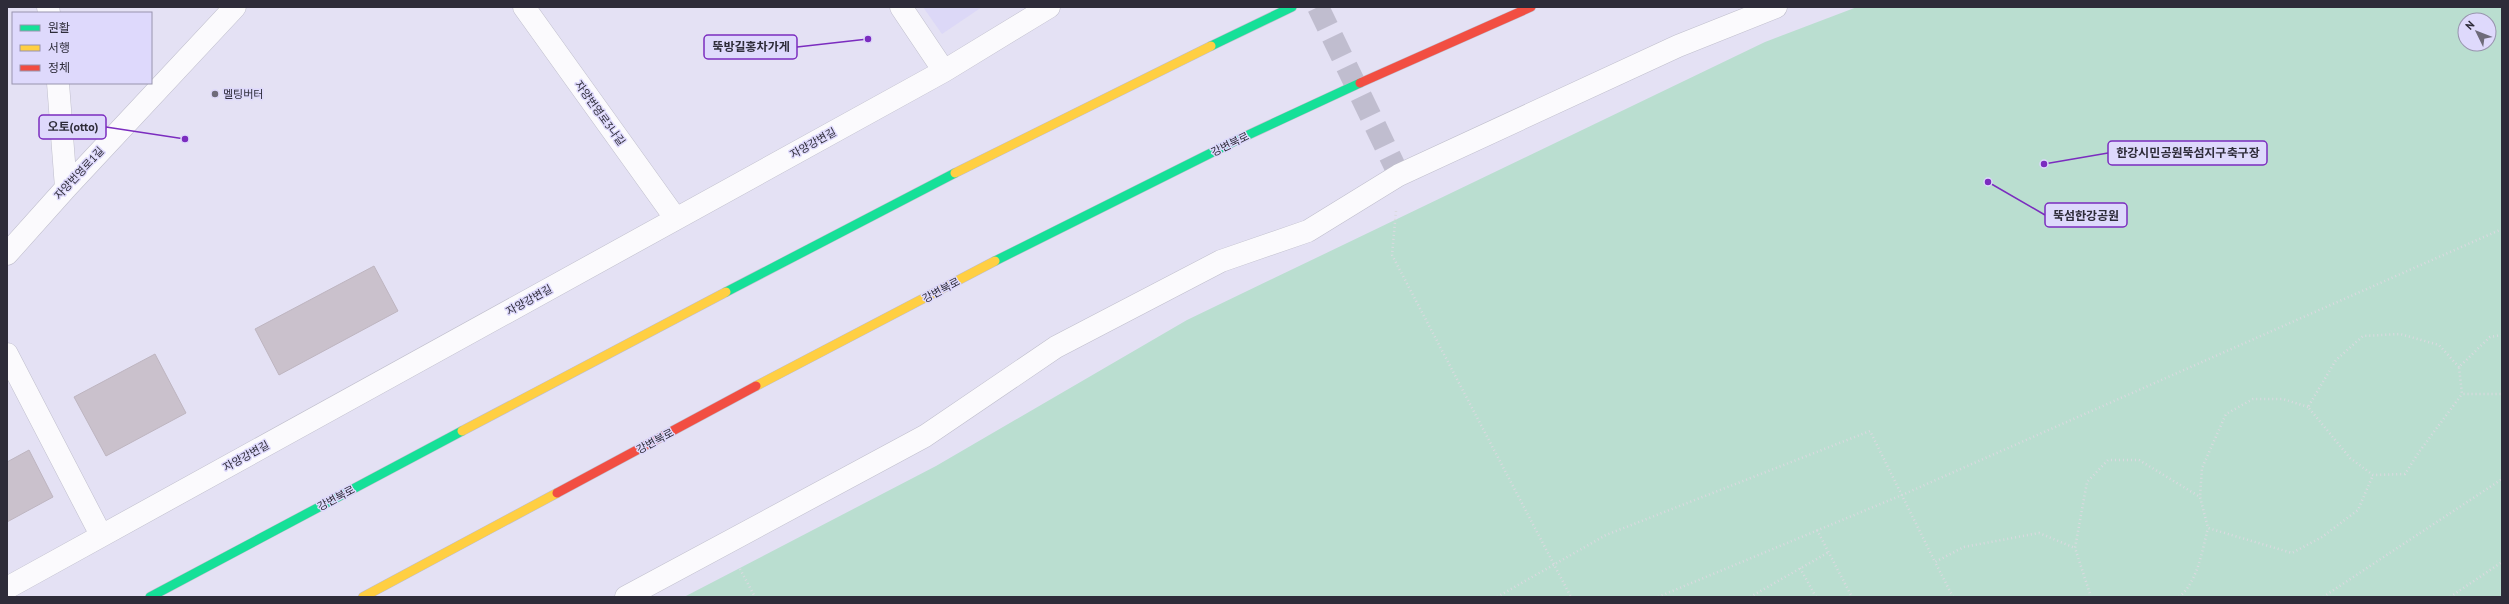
<svg xmlns="http://www.w3.org/2000/svg" width="2509" height="604" font-family="'PT Sans','Noto Sans KR',sans-serif">
<rect width="100%" height="100%" fill="#e4e1f4"/>
<path fill="#dcd8f7" d="M923,7H982L942,34Z"/>
<path fill="#baded0" fill-rule="evenodd" d="M1857,7H2502V597H684L936,466L1187,320L1765,42ZM2465,20H2489V44H2465Z"/>
<path fill="#cac1cc" stroke="#beb5c0" d="M374,266L398,311L279,375L255,329Z
M155,354L186,413L106,456L74,397Z
M29,450L53,497L7,522V462Z"/>
<g fill="none" stroke-linecap="round" stroke-linejoin="round">
<path stroke="#c0bdcf" stroke-width="22" stroke-dasharray="22 11" stroke-linecap="butt" d="M1318,7L1399,175"/>
<defs>
<path id="street" d="M48,7L49,13
M524,7L676,219
M901,7L944,71
M58,83L66,188
M7,254L66,188L235,7
M7,354L101,535
M7,588L944,71L1049,7
M626,597L925,436L1056,347L1221,261L1308,231L1399,175L1678,46L1776,7"/>
<path id="fast" d="M1211,46L1292,7
M995,261L1233,142L1360,83
M726,292L955,173
M150,597L462,431"/>
<path id="slow" d="M955,173L1211,46
M756,386L995,261
M462,431L726,292
M363,597L557,493"/>
<path id="jam" d="M1360,83L1531,7
M557,493L756,386"/>
</defs>
<use href="#street" stroke="#bfbecc" stroke-width="23"/>
<use href="#fast" stroke="#bfbecc" stroke-width="10"/>
<use href="#slow" stroke="#bfbecc" stroke-width="10"/>
<use href="#jam" stroke="#bfbecc" stroke-width="10"/>
<path stroke="#dbdae0" stroke-width="2.5" stroke-dasharray="1 3" stroke-linecap="butt" d="M1396,211L1392,255L1571,597
M2502,335L2490,337L2459,367L2462,394H2502
M2459,367L2439,345L2400,334L2363,336L2336,360L2308,407L2350,458L2373,475L2405,474L2419,452L2462,394
M2308,407L2283,399H2253L2226,414L2202,468L2200,497L2208,528L2292,553L2322,537L2358,510L2373,475
M1817,530L1852,597
M1800,568L1816,597
M740,569L755,597
M1497,597L1606,535L1870,431L1935,562
M1658,597L1902,495L2502,229
M1750,597L1829,552
M1953,597L1935,562L1964,547L2039,533L2075,548
M2091,597L2075,548L2087,482L2108,460H2139L2200,497
M2179,597C2198,581 2202,551 2208,528
M2323,597L2502,479
M2450,597L2502,562"/>
<use href="#street" stroke="#fbfafd" stroke-width="22"/>
<use href="#fast" stroke="#16e098" stroke-width="9"/>
<use href="#slow" stroke="#ffcf43" stroke-width="9"/>
<use href="#jam" stroke="#f24e42" stroke-width="9"/>
</g>
<circle fill="#6e6b7a" stroke="#ded9fc" stroke-width="1.5" cx="215" cy="94" r="4"/>
<g text-anchor="middle" stroke-width="3" stroke-linejoin="round" paint-order="stroke">
<g font-size="11" fill="#2e2c39" stroke="#ded9fc" text-anchor="start">
<text x="223" y="98">멜팅버터</text>
</g>
<g font-size="11" fill="#2e2c39" stroke="#ded9fc">
<text transform="translate(600 113) rotate(54)" y="4">자양번영로3나길</text>
<text transform="translate(813 143) rotate(-29)" y="4">자양강변길</text>
<text transform="translate(1230 144) rotate(-26)" y="4">강변북로</text>
<text transform="translate(79 173) rotate(-47)" y="4">자양번영로1길</text>
<text transform="translate(941 290) rotate(-28)" y="4">강변북로</text>
<text transform="translate(529 300) rotate(-29)" y="4">자양강변길</text>
<text transform="translate(655 441) rotate(-28)" y="4">강변북로</text>
<text transform="translate(246 456) rotate(-29)" y="4">자양강변길</text>
<text transform="translate(336 498) rotate(-28)" y="4">강변북로</text>
</g>
</g>
<path fill="none" stroke="#7b2cbf" stroke-width="1.5" d="M868 39L797 47M185 139L106 127M2044 164L2108 153M1988 182L2045 215"/>
<g fill="#7b2cbf" stroke="#ded9fc" stroke-width="1.5">
<circle cx="868" cy="39" r="4"/>
<circle cx="185" cy="139" r="4"/>
<circle cx="2044" cy="164" r="4"/>
<circle cx="1988" cy="182" r="4"/>
</g>
<g fill="#ded9fc" stroke="#7b2cbf" stroke-width="1.5">
<rect x="704" y="35" width="93" height="24" rx="4"/>
<rect x="39" y="115" width="67" height="24" rx="4"/>
<rect x="2108" y="141" width="159" height="24" rx="4"/>
<rect x="2045" y="203" width="82" height="24" rx="4"/>
</g>
<g font-size="12" text-anchor="middle" font-weight="bold" fill="#2e2c39">
<text x="751" y="51">뚝방길홍차가게</text>
<text x="73" y="131">오토(otto)</text>
<text x="2188" y="157">한강시민공원뚝섬지구축구장</text>
<text x="2086" y="220">뚝섬한강공원</text>
</g>
<rect width="2509" height="604" fill="none" stroke="#2e2c39" stroke-width="16"/>
<rect x="12" y="12" width="140" height="72" fill="#ded9fc" stroke="#9894ae"/>
<rect x="20" y="25" width="20" height="6" fill="#16e098" stroke="#9894ae"/>
<text x="48" y="32" font-size="12" fill="#2e2c39">원활</text>
<rect x="20" y="45" width="20" height="6" fill="#ffcf43" stroke="#9894ae"/>
<text x="48" y="52" font-size="12" fill="#2e2c39">서행</text>
<rect x="20" y="65" width="20" height="6" fill="#f24e42" stroke="#9894ae"/>
<text x="48" y="72" font-size="12" fill="#2e2c39">정체</text>
<g transform="translate(2477 32) rotate(313)"><circle r="19" fill="#ded9fc" stroke="#9894ae"/>
<path d="M0-3L7 15L0 10L-7 15Z" fill="#6e6b7a"/>
<text y="-6" font-size="11" font-weight="bold" text-anchor="middle" fill="#2e2c39">N</text>
</g>
</svg>
